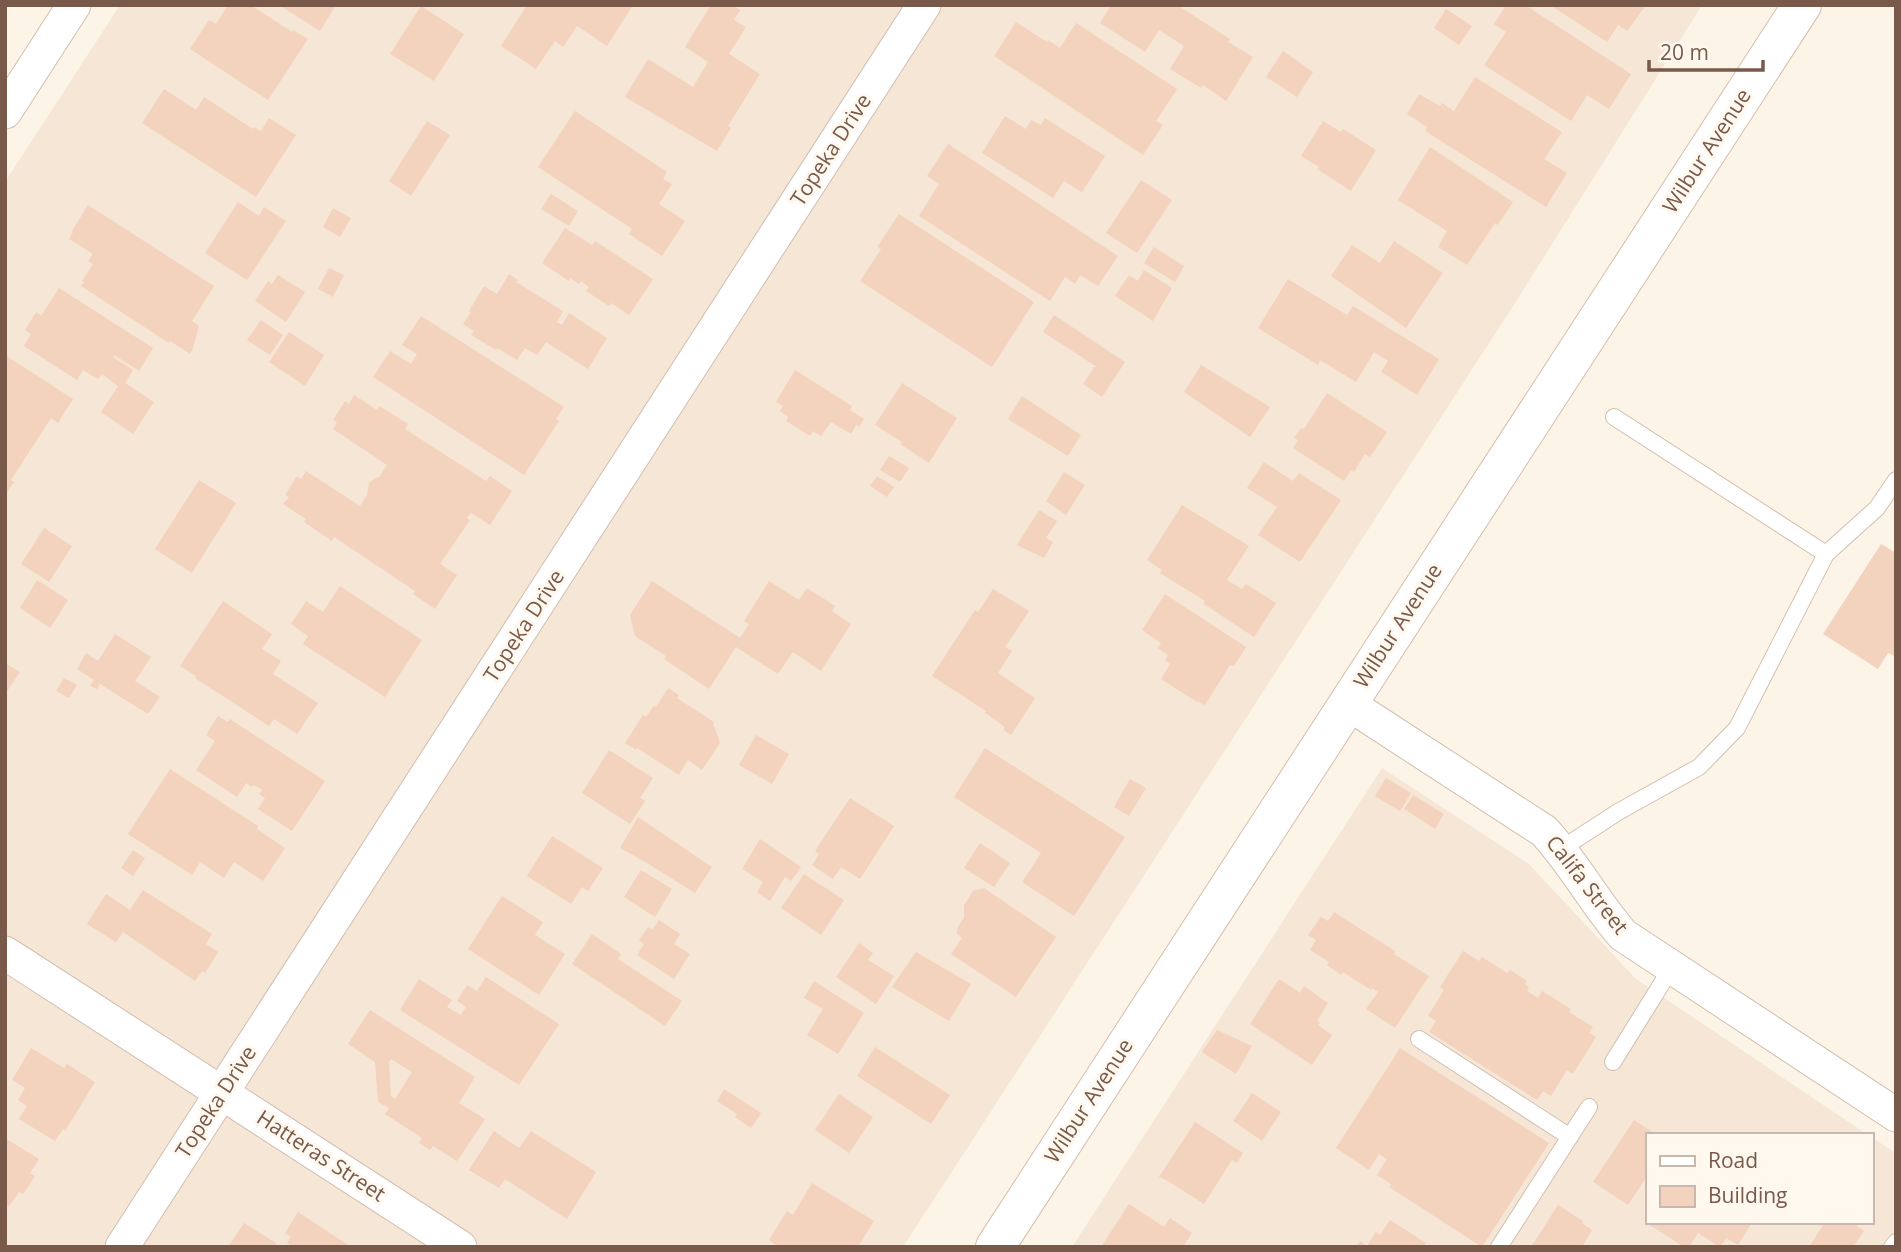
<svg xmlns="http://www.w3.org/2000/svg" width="1901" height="1252" font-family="'Open Sans',sans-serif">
<rect width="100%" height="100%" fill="#fdf4e8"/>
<path fill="#f5e6d6" d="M120,5H1702L1517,300L903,1247H5V182Z
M1382,768L1529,864L1636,979L1868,1135H1647V1222H1871V1137L1896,1153V1247H1072Z"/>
<path fill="#f3d2be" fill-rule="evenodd" d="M228,5H251L292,32L293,30L308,39L268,100L190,49L209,20L216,24Z
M279,5H336L320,31Z
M527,5H633L607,46L577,26L563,47L555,41L536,69L501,46Z
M711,5L714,7L715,5H732L740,10L734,20L746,27L729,54L760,74L728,126L731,128L717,151L625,97L648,59L693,87L708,62L685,47Z
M1111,5H1177L1230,39L1228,42L1253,57L1226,101L1203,85L1201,88L1170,69L1184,46L1159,30L1145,52L1100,23Z
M1506,5H1525L1631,74L1609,109L1587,95L1571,121L1484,65L1506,32L1494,24Z
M1550,5H1646L1627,31L1618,25L1607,42Z
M421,6L464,34L434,81L390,54Z
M1446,9L1472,26L1459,45L1434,28Z
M1016,22L1047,42L1048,40L1060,48L1076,23L1177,89L1156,121L1163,125L1143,155L994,56Z
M1283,51L1313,72L1297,97L1266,77Z
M1475,77L1562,132L1544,159L1567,173L1546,207L1425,131L1427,127L1407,114L1419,94L1440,106L1442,103L1454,111Z
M164,89L196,110L204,97L253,129L254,127L261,131L269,118L296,135L256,197L142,123Z
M575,111L667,172L663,179L672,184L659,204L685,221L662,256L629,234L632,229L538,167Z
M1005,116L1026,129L1031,120L1041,125L1045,118L1105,156L1082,192L1064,181L1053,198L982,153Z
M427,121L450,135L411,196L389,181Z
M1323,121L1341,132L1343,129L1376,150L1351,191L1317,169L1319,167L1301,156Z
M948,144L1118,256L1098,286L1080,275L1075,284L1065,277L1050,301L919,216L939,184L927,176Z
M1430,147L1513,202L1498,225L1495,223L1467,265L1438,247L1447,231L1398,200Z
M1141,180L1172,200L1137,253L1106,233Z
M551,194L578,211L569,226L541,209Z
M238,202L259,216L264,207L286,221L247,280L205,253Z
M88,205L214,286L192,321L199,326L193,348L190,354L170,341L169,343L81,286L84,282L82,281L93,264L88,261L93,254L69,239L73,232L72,231Z
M333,208L351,218L340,237L323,227Z
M899,214L1034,302L992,367L860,281L881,249L877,247Z
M565,228L592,245L595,241L653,279L629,315L611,303L609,306L586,291L589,287L581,281L579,284L570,278L569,281L542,263Z
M1394,241L1443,273L1406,328L1331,276L1352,245L1380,263Z
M1154,247L1184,266L1175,282L1144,263Z
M329,268L344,275L333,297L318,289Z
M1144,270L1172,288L1153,321L1115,296L1129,275L1138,281Z
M509,274L518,280L516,282L563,311L557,322L562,325L569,313L607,338L588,369L546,342L537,355L525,348L517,360L497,348L496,350L471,335L474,331L463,324L471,312L469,311L484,286L497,294Z
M278,275L305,292L286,322L255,301L268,281L272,284Z
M1288,279L1347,315L1353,306L1439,359L1417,395L1381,372L1388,361L1374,352L1356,382L1320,360L1318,365L1258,328Z
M59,288L153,348L139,371L114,355L113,357L133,370L125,383L154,402L133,434L101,412L118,386L102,374L98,379L83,370L77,380L24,346L31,334L25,330L36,312L41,316Z
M1054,315L1125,362L1102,397L1083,384L1094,367H1097L1043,332Z
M421,316L564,407L556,419L559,421L524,475L373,377L390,351L411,364L417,354L402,345Z
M261,320L283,335L270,355L247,340Z
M289,332L324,355L305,386L269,362Z
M5,355L73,399L58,423L51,418L11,480L14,482L5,495Z
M1201,365L1270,407L1250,437L1184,392Z
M795,370L852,406L850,410L864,419L859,427L856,425L851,434L831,422L821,436L813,431L810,436L786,421L788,417L780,411L783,406L776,402Z
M902,383L957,418L929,463L900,444L902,442L875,425Z
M1327,393L1387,432L1370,457L1365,454L1354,472L1351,470L1344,481L1293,448L1298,440L1294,438L1301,428L1304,429Z
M354,395L377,410L379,406L408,424L405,429L486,481L490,476L512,491L490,525L471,513L467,518L470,520L440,564L457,575L435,609L413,594L415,591L334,537L332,541L304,522L306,519L283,504L289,497L285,495L297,476L301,479L306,471L360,506L367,495L369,483L375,478L379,477L387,465L333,429L337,422L333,420L345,401L349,404Z
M1022,396L1081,435L1068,456L1008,419Z
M889,456L909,468L900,482L880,470Z
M1264,462L1293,481L1299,473L1341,500L1300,562L1258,535L1277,507L1247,488Z
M1064,472L1085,485L1066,515L1046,501Z
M877,476L894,487L887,497L870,486Z
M199,480L236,503L192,573L155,549Z
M1182,505L1249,546L1227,580L1242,589L1246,584L1276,603L1254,637L1204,604L1205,601L1160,573L1162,570L1147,560Z
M1039,510L1057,521L1046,538L1053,542L1044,558L1017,545Z
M44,528L72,546L49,582L21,564Z
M1881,544L1896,553V657L1888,653L1878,669L1823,634Z
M37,580L68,600L50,628L20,608Z
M652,581L740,638L749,624L744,621L769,581L799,600L807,588L835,606L832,611L851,624L821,671L793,652L778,674L736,647L709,689L664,659L666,656L635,636L630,615Z
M340,586L422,640L385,697L303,644L308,636L291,624L306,601L323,612Z
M993,589L1029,611L1005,647L1012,651L998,673L1035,698L1011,735L1003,730L1005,727L985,713L986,711L932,676L975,610L978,612Z
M1165,594L1246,647L1234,666L1230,665L1205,705L1198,701L1197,702L1161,679L1170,664L1165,660L1168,655L1158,648L1161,643L1142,630Z
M223,601L272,634L262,649L281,661L273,674L318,703L297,734L274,719L269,726L195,678L196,676L180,666Z
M115,634L151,657L135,681L160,697L148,714L100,684L97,689L90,686L94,680L77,669L86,653L98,661Z
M5,663L20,672L5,694Z
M64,678L77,685L69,698L56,691Z
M668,688L679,695L677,698L714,722L713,723L720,743L702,770L688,760L679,775L637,748L636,750L625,743L643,715L646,717L654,706L656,707Z
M218,716L228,722L230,719L325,781L292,831L258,809L265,798L259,794L262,790L254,785L252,787L246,783L237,797L196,770L215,741L206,735Z
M756,735L789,754L772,784L739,765Z
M985,748L1125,837L1074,916L1022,882L1041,853L954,797Z
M609,750L653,778L640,798L645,801L630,824L582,793Z
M170,769L258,826L257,829L285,848L263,881L234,862L224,878L200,862L192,875L128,834Z
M1386,778L1411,793L1400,811L1375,796Z
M1130,779L1146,788L1129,816L1114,807Z
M1413,795L1444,814L1435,829L1404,809Z
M850,798L894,826L860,879L841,867L833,879L812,865L819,854L815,851Z
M638,817L712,867L695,893L647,863L620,848Z
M552,836L603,868L588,891L582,887L571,904L527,876Z
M760,839L801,867L791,881L785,877L770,901L757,892L763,882L742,869Z
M980,843L1010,863L994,887L964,868Z
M133,850L145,858L133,876L121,868Z
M641,870L672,889L655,917L624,897Z
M804,874L844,900L821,935L781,908Z
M984,888L1056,937L1016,997L951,954L962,938L957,933L958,926L964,918V905L973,891Z
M143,890L212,934L206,944L218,952L205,973L202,971L195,981L123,932L116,942L87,924L106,894L130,910Z
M502,896L543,922L535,935L565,954L539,995L468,949Z
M1334,912L1395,951L1394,954L1429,976L1395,1028L1366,1009L1378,992L1372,988L1371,990L1343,972L1341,975L1327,965L1329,962L1310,950L1316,940L1308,935L1321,917L1328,921Z
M659,920L680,934L674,944L690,954L674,979L637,955L644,944L639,940L648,927L652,930Z
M592,934L621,954L618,959L682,1001L665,1026L572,964Z
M859,943L873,953L868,960L894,976L876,1004L836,977Z
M1463,951L1479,961L1482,957L1507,973L1510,970L1527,981L1525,984L1529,987L1527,991L1538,998L1542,991L1571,1009L1569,1012L1593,1027L1589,1033L1596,1037L1573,1074L1567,1070L1551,1096L1543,1091L1537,1100L1429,1032L1436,1021L1428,1016L1444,990L1440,987Z
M916,952L971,984L949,1021L892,987Z
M486,977L559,1024L519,1085L400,1010L419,979L452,1000L447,1007L461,1015L466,1007L457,1001L467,985L477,991Z
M1279,979L1300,993L1304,986L1328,1003L1317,1021L1320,1022L1318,1025L1332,1035L1312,1065L1250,1024Z
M814,981L864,1013L838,1054L807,1035L823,1009L804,998Z
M370,1010L475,1077L459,1103L485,1119L457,1161L433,1146L430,1150L419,1143L422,1138L385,1114L389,1108L378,1102L375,1062L348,1044ZM391,1059L412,1072L395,1099L391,1096L389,1062Z
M1217,1030L1252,1046L1236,1074L1202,1052Z
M875,1047L950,1095L931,1124L857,1076Z
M31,1048L64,1068L67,1064L95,1082L65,1131L63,1129L55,1141L19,1119L27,1106L18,1100L25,1088L12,1080Z
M1400,1048L1549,1143L1482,1247L1389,1187L1391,1184L1377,1175L1387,1159L1379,1154L1369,1170L1336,1148Z
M724,1089L761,1113L751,1128L735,1117L737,1114L717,1101Z
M1252,1093L1281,1112L1262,1141L1233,1121Z
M839,1094L873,1117L849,1153L815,1130Z
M1634,1120L1657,1135H1647V1176L1628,1205L1593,1182Z
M1195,1122L1243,1153L1237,1163L1232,1160L1204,1204L1168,1181L1159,1177Z
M494,1131L519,1148L531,1131L596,1172L567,1219L505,1179L499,1188L469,1170Z
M5,1138L39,1159L30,1173L35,1176L23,1194L19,1192L9,1206L5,1203Z
M812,1183L874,1221L858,1247H779L769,1240L787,1211L793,1215Z
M1129,1204L1164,1227L1170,1218L1192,1233L1183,1247H1101Z
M1558,1205L1583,1221L1582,1223L1592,1230L1582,1247H1531Z
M298,1212L351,1247H293L287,1243L291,1237L285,1233Z
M1390,1220L1426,1243L1424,1247H1356L1360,1241L1367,1246L1376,1232L1380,1235Z
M1645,1222H1748L1751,1224L1738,1245L1726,1238L1720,1247L1698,1233L1689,1247H1684Z
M1825,1222H1852L1864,1231L1853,1247H1809Z
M244,1223L276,1243L274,1247H228Z"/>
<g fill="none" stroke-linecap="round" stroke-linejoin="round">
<defs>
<path id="service" d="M1614,417L1826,554
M1561,849L1618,812L1699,767L1737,728L1826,554L1877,508L1896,480
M1419,1039L1570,1137
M1613,1062L1672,967
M1499,1247L1589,1107
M1892,1247L1896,1242"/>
<path id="minor" d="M5,112L74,5
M1347,703L1544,831C1574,863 1594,902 1623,935L1896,1115
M5,953L460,1247
M122,1247L924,5"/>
<path id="secondary" d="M995,1247L1802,5"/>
</defs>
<use href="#service" stroke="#d2beaf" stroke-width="18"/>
<use href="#minor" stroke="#d2beaf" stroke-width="35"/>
<use href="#secondary" stroke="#d5bdac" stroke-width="40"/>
<use href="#service" stroke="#fff" stroke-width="16"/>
<use href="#minor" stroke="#fff" stroke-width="33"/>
<use href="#secondary" stroke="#fff" stroke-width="38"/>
</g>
<g text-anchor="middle" stroke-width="6" stroke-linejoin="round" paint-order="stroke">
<g font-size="21" fill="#78594a" stroke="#fff8ef">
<text transform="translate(831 150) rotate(-57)" y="7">Topeka Drive</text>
<text transform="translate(1707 151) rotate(-57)" y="7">Wilbur Avenue</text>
<text transform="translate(524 626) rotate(-57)" y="7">Topeka Drive</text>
<text transform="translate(1398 626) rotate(-57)" y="7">Wilbur Avenue</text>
<text transform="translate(1587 885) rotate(52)" y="7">Califa Street</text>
<text transform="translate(1089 1101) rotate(-57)" y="7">Wilbur Avenue</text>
<text transform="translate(216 1102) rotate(-57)" y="7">Topeka Drive</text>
<text transform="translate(321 1156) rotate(33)" y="7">Hatteras Street</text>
</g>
</g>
<rect width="1901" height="1252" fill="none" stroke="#78594a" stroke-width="14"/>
<rect x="1646" y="1133" width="228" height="91" fill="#fff8ef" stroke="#c9b8ad" stroke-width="2"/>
<rect x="1660" y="1156" width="35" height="10" fill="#ffffff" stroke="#c9b8ad" stroke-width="2"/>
<text x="1708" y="1168" font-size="21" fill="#78594a">Road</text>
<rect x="1660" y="1186" width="35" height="21" fill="#f3d2be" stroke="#c9b8ad" stroke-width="2"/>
<text x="1708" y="1203" font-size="21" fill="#78594a">Building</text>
<path d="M1649 60v10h114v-10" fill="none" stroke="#78594a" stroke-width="3.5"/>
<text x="1660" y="60" font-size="21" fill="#78594a" stroke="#fff8ef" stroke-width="5" paint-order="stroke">20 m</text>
</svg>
